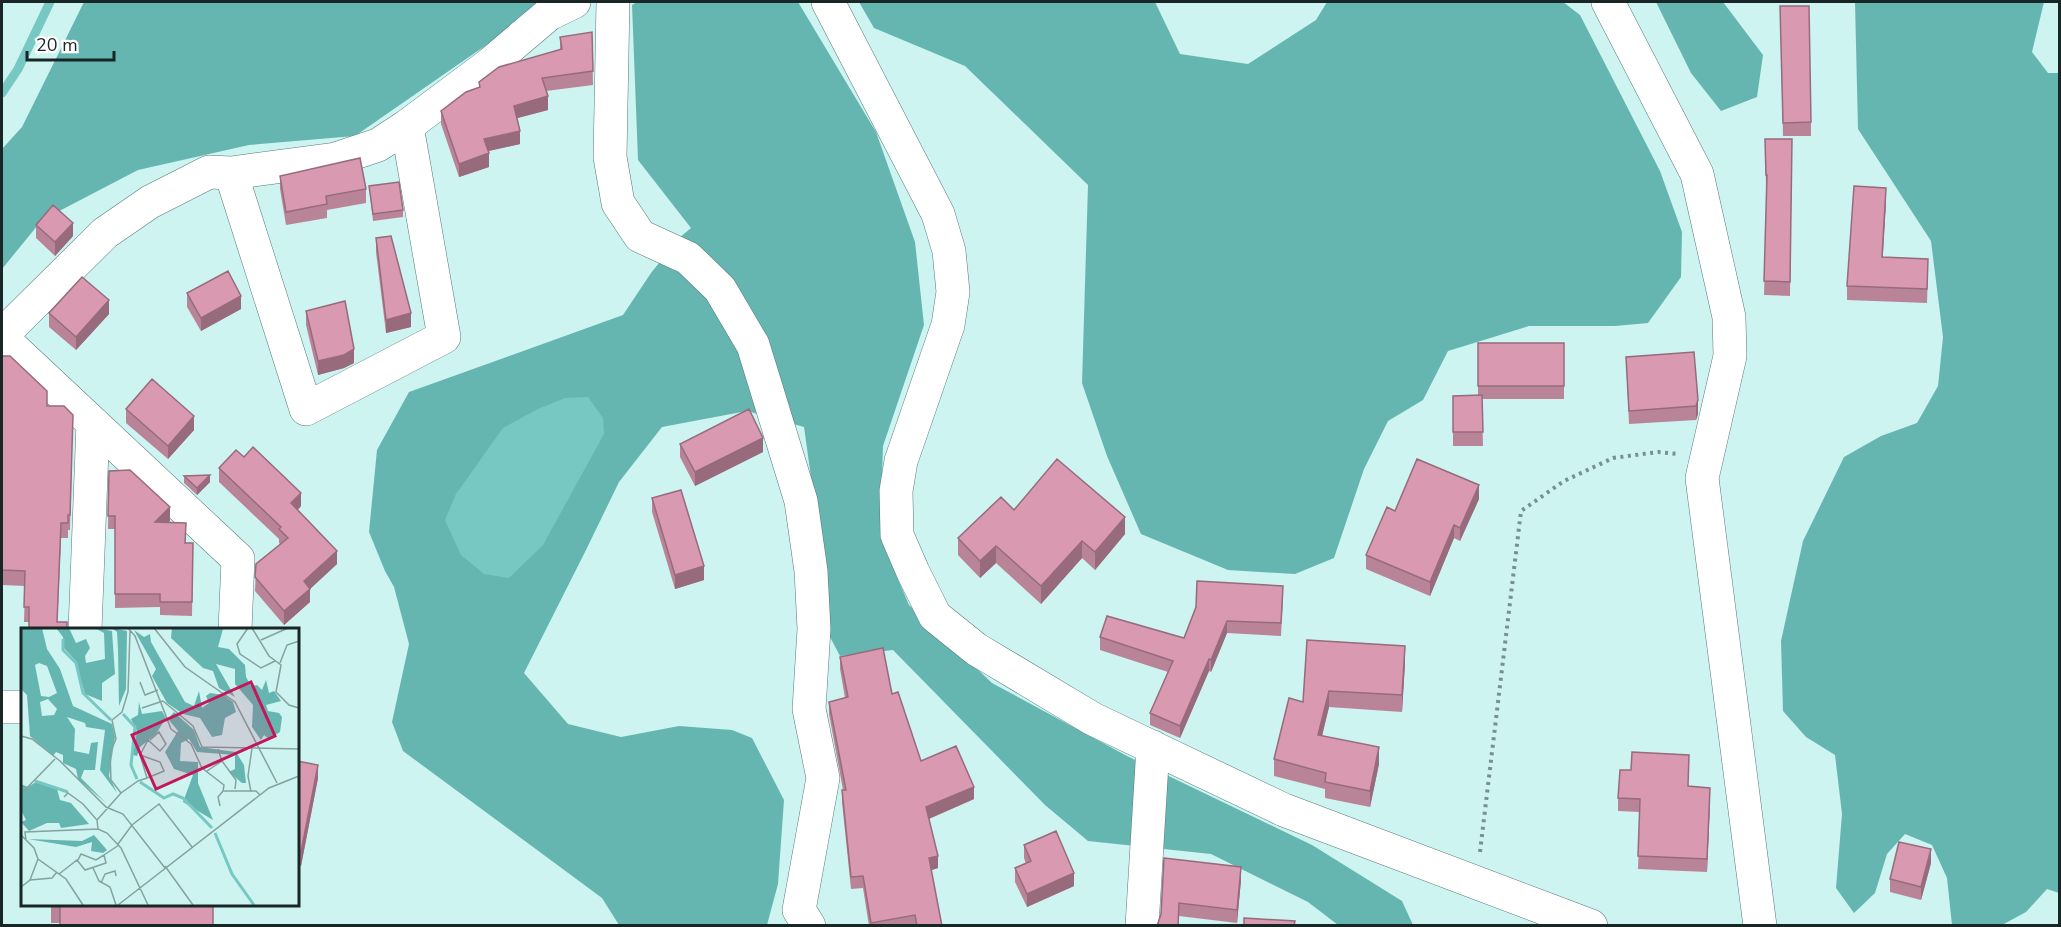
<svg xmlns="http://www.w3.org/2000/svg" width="2061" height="927" font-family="'Nunito Sans',sans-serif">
<rect width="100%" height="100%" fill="#cdf4f0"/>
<path fill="#65b6b1" d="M84,2H548L355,136L249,145L138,170L42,220L2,269V149L22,127Z
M637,2H798L876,132L915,242L924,325L883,446L880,537L909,605L992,683L1127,756L1312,845L1402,901L1413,925H1338L1308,902L1211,854L1088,841L1045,805L893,650L840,656L830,637L826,584L804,427L747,411L662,427L619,482L586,550L524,673L568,724L621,737L679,726L732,730L752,738L784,800L778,884L767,925H619L602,898L403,751L392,722L409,644L394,587L385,571L369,532L377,450L409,392L623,315L651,273L679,238L691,228L638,160L632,5Z
M859,2H1155L1180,54L1248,64L1316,20L1327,2H1563L1580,15L1660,171L1682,232L1681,277L1648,323L1615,326H1529L1448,351L1423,400L1388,421L1364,469L1334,558L1295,574L1228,570L1141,534L1107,456L1082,383L1088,185L965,66L874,28Z
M1656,2H1723L1763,55L1757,97L1721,111L1691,73Z
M1855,2H2044L2032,52L2048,73H2059V893L2047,889L2026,912L2002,925H1952L1947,878L1932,845L1905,834L1887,854L1875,893L1854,913L1836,888L1842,814L1835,755L1806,737L1783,711L1781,641L1803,541L1844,457L1881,436L1917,423L1938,386L1943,337L1931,241L1858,129Z"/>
<path fill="#77c8c3" d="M588,397L603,418L604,434L543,545L509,578L484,574L461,555L445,520L456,494L503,428L538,409L565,398Z"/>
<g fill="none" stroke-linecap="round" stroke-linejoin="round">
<path stroke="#77c8c3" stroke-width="9" d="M2,93L18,69L50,2"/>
<defs>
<path id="street" d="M613,2L610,157L618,203L640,236L688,258L720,289L753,345L801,501L811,571L814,629L809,709L823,778L799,910L809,926
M828,2L938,214L949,251L953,292L948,325L901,461L896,491L897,535L913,572L935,616L976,649L1093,719L1284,810L1591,926
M1608,2L1697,174L1729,317L1730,356L1702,478L1760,926
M407,126L490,64L549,14L574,2
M2,335L105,233L150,202L209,172L231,173L336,159L378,145L407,126L444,337L306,409L231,173
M2,338L238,559L235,630
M85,630L93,423
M2,707H22
M1142,926L1153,747"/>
</defs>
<use href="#street" stroke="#577a77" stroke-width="34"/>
<path stroke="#76918f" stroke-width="4" stroke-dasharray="3 4.5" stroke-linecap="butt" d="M1480,852L1521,511L1564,481L1613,458L1658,452L1677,454"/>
<use href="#street" stroke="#fff" stroke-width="33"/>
</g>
<path fill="#ba8498" d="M1780,6L1811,122V136H1783Z
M592,32L593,85L546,91L548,110L517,118L520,144L488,151L489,167L459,177L441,124V111L479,87V82L560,50V37Z
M1765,139H1792L1790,296L1764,295L1767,188H1766Z
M280,176L366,189V203L327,210V218L286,225L280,189Z
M369,186L403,210V217L373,221Z
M1886,202L1882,257L1928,273L1927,303L1847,300V286Z
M36,225L73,236L55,256L36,238Z
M376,238L411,327L386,333L376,252Z
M187,293L241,309L201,331L187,307Z
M306,311L354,363L344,368L318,375L306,325Z
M49,313L109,314L76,350L49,327Z
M1478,343H1564V399H1482L1483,446H1453V396L1478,395Z
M2,356L47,406L73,415L70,530H68V538H61L29,622H24L25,586L2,585Z
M1626,357L1698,400V414L1696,420L1629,424Z
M126,409L194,430L168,459L126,423Z
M680,444L763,452L695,486L680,457Z
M219,468L301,506L298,510L337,564L310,589V602L284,625L255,591L256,564L280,544L279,543V539L219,482Z
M109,471L170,521L168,522L186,543H193L192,616L160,615V607L115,608V529H108Z
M184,476L210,482L197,495L184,483Z
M652,498L704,580L675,589L652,512Z
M1479,499L1460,541L1454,538L1430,596L1366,569V555L1395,511Z
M1014,510L1125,534L1095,570L1082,558L1041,604L996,563L980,578L958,555V538Z
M1283,598L1281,636L1227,633L1211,672L1209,671L1180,738L1150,725V713L1168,672L1100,650V637L1184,638Z
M1307,640L1405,663L1402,712L1329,707L1322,736L1379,764L1370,807L1325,798V789L1274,776V759L1303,702Z
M840,657L892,694L921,761L974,799L929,819L938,868L931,870L942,926H869L863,888L851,889L842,802V790H843L829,714V702L845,698L840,669Z
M297,761L318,778L301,866L297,865Z
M1689,787L1710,801L1707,872L1638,869L1640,812L1618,811V798Z
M1024,845L1074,886L1027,907L1015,882V868L1026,864L1024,858Z
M1164,858L1241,880L1237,923L1179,916V926H1157L1161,914Z
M1931,863L1921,900L1890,892V879Z
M51,904H213L60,923H51Z"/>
<path fill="#976b7c" d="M548,96V110L514,119V106Z
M520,131V144L484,152V139Z
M489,153V167L459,177V164Z
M1886,188V202L1882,271V257Z
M73,223V236L55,256V242Z
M241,296V309L201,331V318Z
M109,300V314L76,350V337Z
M411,313V327L386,333V320Z
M354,349V363L344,368L318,375V361Z
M1698,400V414L1696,420V406Z
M194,416V430L168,459V446Z
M763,438V452L695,486V472Z
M210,475V482L197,495V488Z
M1479,485V499L1460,541V528Z
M301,493V506L291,517V503Z
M170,507V521L155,536V522Z
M1125,517V534L1095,570V552Z
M61,523V538L57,630Z
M1454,525V538L1430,596V582Z
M1082,541V558L1041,604V586Z
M996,546V563L980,578V561Z
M337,551V564L310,589V602L284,625V611L304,581Z
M704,566V580L675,589V575Z
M1227,621V633L1211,672V660Z
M1405,646V663L1402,712V695Z
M1209,659V671L1180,738V726Z
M1329,691V707L1318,752V735Z
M1379,747V764L1370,807V791Z
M318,765V778L301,866V852Z
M974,787V799L926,820V807Z
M1710,788V801L1707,872V859Z
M1931,849V863L1921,900V887Z
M938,856V868L929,871V858Z
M1241,867V880L1237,923V910Z
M1074,873V886L1027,907V894Z"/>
<path fill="#d899b1" stroke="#976b7c" stroke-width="1.5" d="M1780,6H1809L1811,122L1783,123Z
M592,32L593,71L542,78L548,96L514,106L520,131L484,139L489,153L459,164L441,111L466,92L480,87L479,82L499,67L562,49L560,37Z
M1765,139H1792L1790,282L1764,281L1767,175H1766Z
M360,158L366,189L326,196L327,204L286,212L280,176Z
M399,182L403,210L373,214L369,186Z
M1854,186L1886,188L1882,257L1928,259L1927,289L1847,286Z
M53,205L73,223L55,242L36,225Z
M391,236L411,313L386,320L376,238Z
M228,271L241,296L201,318L187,293Z
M82,277L109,300L76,337L49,313Z
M345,301L354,349L344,355L318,361L306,311Z
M1478,343H1564V386H1478Z
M1694,352L1698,400L1696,406L1629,411L1626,357Z
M2,356H10L47,391V406H64L73,415L70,515H68V523H61L57,622H67V630H29V607H24L25,571L2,570Z
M152,379L194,416L168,446L126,409Z
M1482,395L1483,432H1453V396Z
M749,409L763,438L695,472L680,444Z
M253,447L301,493L291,503L337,551L304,581L310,589L284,611L255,577L256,564L288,538L279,529L281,527L219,468L236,450L244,457Z
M1057,459L1125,517L1095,552L1082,541L1041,586L996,546L980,561L958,538L1001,497L1014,510Z
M1417,459L1479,485L1460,528L1454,525L1430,582L1366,555L1387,507L1395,511Z
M130,470L170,507L155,522L186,523L185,543H193L192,602H160V594H115V516H108L109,471Z
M210,475L197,488L184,476Z
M681,490L704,566L675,575L652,498Z
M1197,581L1283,586L1281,623L1227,621L1211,660L1209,659L1180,726L1150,713L1173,661L1100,637L1107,616L1184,638L1196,607Z
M1307,640L1405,646L1402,695L1329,691L1318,735L1379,747L1370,791L1325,782L1326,773L1274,759L1289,698L1303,702Z
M883,648L892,694L898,692L921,761L956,746L974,787L926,807L938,856L929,858L942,926H917L915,915L871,923L863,876L851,877L842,790H846L829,702L848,697L840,657Z
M1632,752L1689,755L1688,786L1710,788L1707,859L1638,856L1640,799L1618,798L1620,770H1631Z
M297,761L318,765L301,852L297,851Z
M1056,831L1074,873L1027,894L1015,868L1031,861L1024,845Z
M1899,842L1931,849L1921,887L1890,879Z
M1164,858L1241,867L1237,910L1179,903L1178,926H1157L1161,914Z
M60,904H213V926H60Z
M1244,918L1295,921L1294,926H1244Z"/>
<g transform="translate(21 628)">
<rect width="278" height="278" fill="#cdf4f0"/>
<path d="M0,0H21L26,21L39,41L52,78L91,96L94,109L88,148L96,165L79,142L84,102L65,99L64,95L46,89L54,101L53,123L68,126L70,115L77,114L74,142H63L60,150L85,175L57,151L55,141L42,135V127L35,124L32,128L9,108L6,67L0,61ZM18,35L26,38L36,65L28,69L20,68L14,37ZM27,71L36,81L33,87L21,88L19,74ZM35,0H48L55,15L65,11L69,20L64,28L65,35L84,31L83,5L74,0L91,3L94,46L81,55V73L64,66L54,32L43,20L42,9ZM91,0L106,3L105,61L98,78L97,22L96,4ZM151,0H208L202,1L197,19L208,21L224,37L225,49L230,58L236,57L241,62L245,52L248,65L253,63L260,73L245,77L247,83L258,85L261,89L259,104L248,111L243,107L240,112L231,99L232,77L214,56V41L195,36L214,69L198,60L192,43L182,40L150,10ZM113,2L123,9L129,6L130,14L164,74L173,78L178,63L181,80L188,75L185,68L189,65L203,67L212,74L215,84L204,90L201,107L191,109L179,90L162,86L146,75L131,48L135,41ZM118,74L121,86L141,83L145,90L135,106L119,119L116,128L112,127L116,103L110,91L117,87ZM153,84L173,102L179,119L215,124L223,137L225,155H221L208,144L214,141V127L176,124L168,111L160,115L159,133L177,134V155L192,192L162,174L172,147L153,141L144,124L157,103L147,91ZM15,154L36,161L39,172L50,175L68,196L40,200L38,195H26L8,203L0,194L5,192L0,182V156L7,159ZM73,207L86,222L82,225L70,223L71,214L55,219L7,211L61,213Z" fill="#65b6b1" fill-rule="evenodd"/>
<path fill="none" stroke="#77c8c3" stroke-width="3" d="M42,11V22L55,35L62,65L90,92M102,86L114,99L110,137L116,151M14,153L47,164M119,154L143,170L152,166L162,170L191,200M194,205L211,246L233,277"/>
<path fill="none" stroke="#85a29f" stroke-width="1.5" d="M107,0L114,8L150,101L170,116L181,140L203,157L202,163M133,0L164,39L214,74L256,155M227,0L216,16L219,26L240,40L254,33M231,0L248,28L260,37L255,64L268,77L278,80M240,12L267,0M259,35L266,17L278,13M119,54L124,67L137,62M142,73L172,98L181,119L278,121M121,80L142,73M0,108L11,111L39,133L85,179L102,186L144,240M119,127L127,112L139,123L145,116L138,104L129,112M201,133L215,152L214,161M186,143L201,133L197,121M230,164L227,148L231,120M100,165L90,152L89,125L95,111L91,92L101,84L107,64L109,3M0,166L34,131M43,169L47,165L62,176L76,192L77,201M199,178L197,169L202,163H235L239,167M76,192L100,165L117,153L126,150L143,143L139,134L119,127L126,150M0,207L13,220L17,231L45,251L62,277M5,212L4,204L77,201L86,205L100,220L127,277M97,216L111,197L138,176L171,219M57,232L60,226L75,232L83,227M144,238L172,277M72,240L78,253L89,259L95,277M38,246L56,232L64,242L85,235L83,227L98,217M9,252L31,250L36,244M80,255L84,246L94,243L95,248M0,259L9,252L17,231M97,277L248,160L278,148"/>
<path fill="#c2185b" fill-opacity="0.15" stroke="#c2185b" stroke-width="3" d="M230,54L254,108L135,161L111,107Z"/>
<rect width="278" height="278" fill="none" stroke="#182726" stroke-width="3"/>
</g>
<rect width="2061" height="927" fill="none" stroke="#182726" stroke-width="6"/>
<path d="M27 51v9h87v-9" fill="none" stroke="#182726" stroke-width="3"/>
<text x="36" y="51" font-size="18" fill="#182726" stroke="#ffffff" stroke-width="4.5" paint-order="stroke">20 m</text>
</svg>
